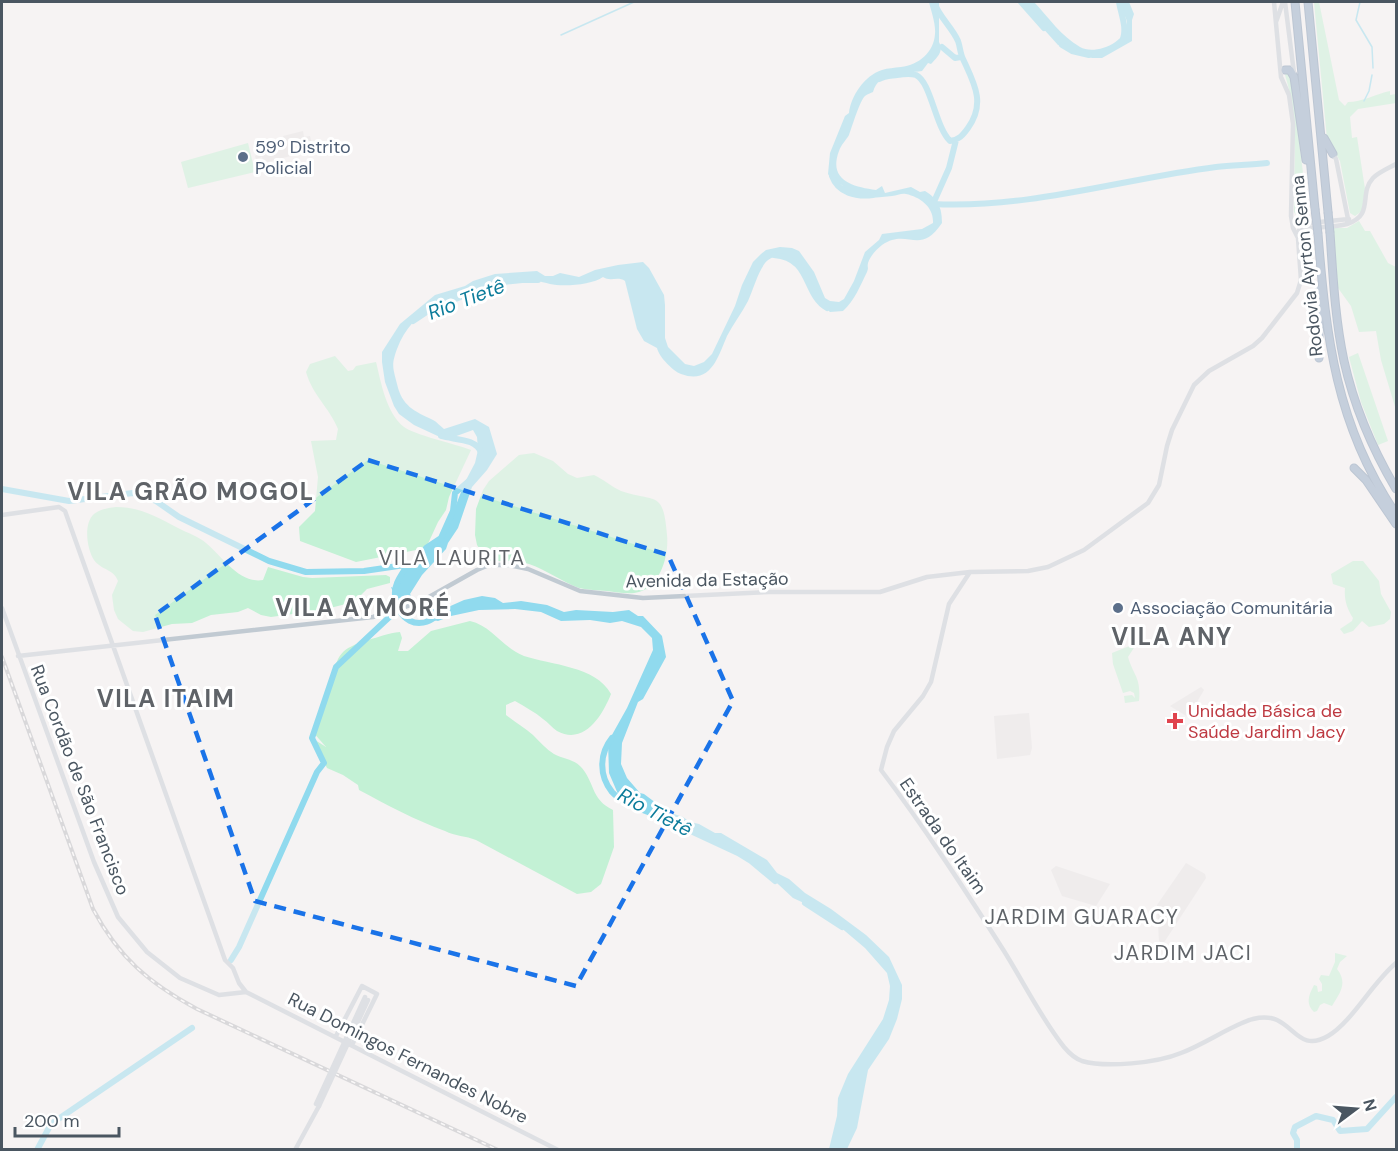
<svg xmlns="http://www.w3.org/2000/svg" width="1398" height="1151" font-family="'DM Sans',sans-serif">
<rect width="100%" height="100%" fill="#f5f3f3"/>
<path fill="#e6e4e5" d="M303,131L304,137L310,136L312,144L309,142L291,147V150L312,145L313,150L264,163L262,157L256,159L255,156L257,155L256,150L289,142L285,141L283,136Z
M1201,687L1204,690L1188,717L1170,706Z
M1029,713L1032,748L1030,755L997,759L994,716Z
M1186,863L1205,874L1206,878L1163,944L1159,941L1157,905Z
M1056,866L1110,884L1096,906L1062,896L1051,870Z"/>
<path fill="#c3f1d5" d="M1314,2H1319L1339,100L1345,106L1348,102C1362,102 1376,94 1390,91V95L1396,94V103L1358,109L1350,117L1352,138L1357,137L1365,189L1362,211L1355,216L1350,213L1340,161L1327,139Z
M1287,73L1291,75L1309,222L1301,221L1294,212C1293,163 1300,123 1285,75Z
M248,143L255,172L188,188L181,162Z
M1359,221L1365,231H1370L1388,263L1396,267V410L1381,360L1376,331L1359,332L1351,306L1338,288L1333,228H1347Z
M1358,353L1388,441L1378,445L1361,402L1349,357Z
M335,356L348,371L353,370L356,366L376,362C381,382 386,413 404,427C412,434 458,445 471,450L449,497L446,510L438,522L426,548L356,562L300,541L299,527L315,511L318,477L311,441L336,440L338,429C329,407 313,396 306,372L310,364Z
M534,453L553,461L568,474L577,478L594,475C603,479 612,487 621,491C656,503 663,489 667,535C669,555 661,585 639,592C629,595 617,592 607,591C598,590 588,590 579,588C562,582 547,570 529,564C516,560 502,561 488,561L477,545L475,535L476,509L483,490L489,481L519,455Z
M116,507C140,507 157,517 178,528C187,533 198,536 206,543C223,557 239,584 263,580L268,567L303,577L312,578L386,575L390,577V583L367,589L354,602L322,610L271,617L261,615L248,608L238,612L211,615L192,623L172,624L143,632L133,631L118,619L114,610L112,595L118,581C114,569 101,570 94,560C87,549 83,524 94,514C100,509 109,508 116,507Z
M1353,561H1363L1379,581L1381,594L1391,612L1390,619L1384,624L1369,627L1362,621L1353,631L1344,634L1340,629L1352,621L1353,618C1347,608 1344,600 1345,588L1333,584L1331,574Z
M470,621C492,626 503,648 524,656C551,665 596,666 611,694C603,714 585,746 557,731C552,728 548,722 543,719C535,712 525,707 515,701L506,705V715C515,722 525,728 533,735C540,742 546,749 554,754C563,759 573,759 580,766C595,781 590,799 613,810L614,847L601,884L591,892L577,894L476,840C466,836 455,836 445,831C415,820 387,805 359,790L358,785L343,775L327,768L312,738L326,747L312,731C318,721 330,693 332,682C337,654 340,649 368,640C379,637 388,633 400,632L402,638L398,651H408L431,631Z
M1137,643L1128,657C1134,677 1141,677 1139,701L1125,703L1124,696L1132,695L1135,698L1134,693L1130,691L1123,693L1113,664L1112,653Z
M1335,953L1347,956L1340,962L1337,969C1348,983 1340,993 1332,1006L1324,1003L1320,1005L1317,1011L1314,1012C1305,1003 1309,995 1314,985L1317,986L1318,992L1322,991V984L1319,979L1321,975L1329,976L1335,962Z"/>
<path fill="#90daee" d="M929,2H939V42C944,52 937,57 931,64L928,63L922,71C904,74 879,70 873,92C871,93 867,94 865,96C860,100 852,127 849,135C846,140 841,145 839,151C828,180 852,187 876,190L882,186L885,193L911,187L920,192L925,191C938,199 942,207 942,223C919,257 908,227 882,245C877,249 870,256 868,263C867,269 869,266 867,272C860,286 855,300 843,311L830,312C816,301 801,254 781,255C776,255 768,259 765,263C757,274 754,288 748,301C742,313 733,324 727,336C718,357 711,385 681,374C673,371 659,357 657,348L644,341L637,329L625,281C618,276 610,282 603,277C592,285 563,287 550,284C540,282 528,277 518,278C509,279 497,285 487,288C448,299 413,307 397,349C391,365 393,368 397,384C402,406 414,411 433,420C437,422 440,426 444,429L475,419L489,427L497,454L487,470L472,487L458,528L448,543L446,549L422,575L410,594L419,609L428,610L446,608L464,600L482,596L495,598L503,603L521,601L547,605L564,612L576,610L613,612L629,610L638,616H643L662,636L666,657L643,699L638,702L622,743L621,764L627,778L640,793L644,794L668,812L683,817L690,822L699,824L715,833H721L767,860L777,873L789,879L805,893L831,909L866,935L889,957L902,985V999L897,1019L889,1039L868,1070L857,1128L847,1149H829L837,1116L838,1098L848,1074L883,1019L889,1000L890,986L887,973L865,948L839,926L817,909L793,898L764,871L728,846L666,821L629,803L618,794L609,773L608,742L627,708L653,650L652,638L641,627L622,621L610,623L590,620L561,621L541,612L515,609L479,610L451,616L438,621L433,620L430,615C420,613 414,611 409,602L395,597L391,587L396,589C401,582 402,576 402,568L419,557L426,548L436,544L445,533L465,482L475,463L478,450L477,437L473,430L451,438H442L414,425L399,414L394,406L385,382L382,362V352L400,324L435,295L465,286L473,281L495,274L537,271L545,276H553L560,273L579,277L595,270L618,265L643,262L649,268L664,295L665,305V338L668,347L685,364L694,366L704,362L712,354L735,306L742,285L753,262L761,254L766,250L780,247L792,248L799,251L814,272L825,298L830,301L839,302L844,299L854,281L865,252L879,240L882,234L922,229L933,223C934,207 920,197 906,194C901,193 897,196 892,196C877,198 859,199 845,193L842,185L834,183L828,174L830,153L845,116L849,113C851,96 864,76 882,70C888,68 894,68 901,67C919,65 934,52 935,34C936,24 931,11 929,2Z
M1022,2H1034C1049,18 1061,36 1080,47C1095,56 1128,42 1127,22C1126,15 1119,8 1117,2H1129L1134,14L1132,20V41L1102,58H1092L1058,45L1040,25L1037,17Z"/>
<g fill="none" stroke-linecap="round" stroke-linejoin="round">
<path stroke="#90daee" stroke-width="1.5" d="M1360,2L1356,20L1372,47L1373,68
M561,35L634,2
M1364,101L1369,91L1372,75"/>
<path stroke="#90daee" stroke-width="6" d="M1021,2L1044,28
M1119,2C1121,14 1127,27 1123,39
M1062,45L1072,51L1089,55
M942,47L955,58L961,57
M879,79C885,76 891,76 897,75C903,74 910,73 916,75C931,82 935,126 950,141C959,140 963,135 968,128C986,103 974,83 963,59C960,53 960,46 958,41C952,27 939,17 934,2
M956,140L949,168L933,204C1029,209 1122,179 1216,167C1233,165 1250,165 1267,163
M832,176C838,193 856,197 873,195
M774,255C812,258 803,294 827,308
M503,282L522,280H538
M413,321L431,309L485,287
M441,436C454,440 477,438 481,453
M2,489L69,501L133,493L156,501L179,517L269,561L306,572L364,571L405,565
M424,554L426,548L441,538L453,511L455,493L470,480
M405,569C400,577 394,585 395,595C397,620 418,632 438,615
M612,738C599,754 599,776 612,792C622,803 642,809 655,815
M667,820L738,853L751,861L775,881
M805,903L842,927
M231,960L239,947L317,772L324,763L312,738L336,667L399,608
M37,1150L51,1124L192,1028
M1297,1150V1140L1293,1133L1295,1127L1316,1116L1333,1120L1340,1131L1367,1129L1396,1097"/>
<defs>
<path id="motorway" d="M1295,2L1315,209
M1308,2L1328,212
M1285,70H1290L1294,77L1306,160
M1324,138L1333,154
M1330,233C1333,276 1335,319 1344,361C1354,406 1373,450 1396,489
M1318,234C1326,337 1336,426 1396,514
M1319,290V358
M1354,468L1366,480L1396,524"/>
</defs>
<use href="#motorway" stroke="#7690ad" stroke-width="9"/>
<path stroke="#c1cad2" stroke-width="4.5" d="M1274,2L1281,77L1289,95L1293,124L1291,216L1293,228L1298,238
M1285,2L1294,73
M1276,22L1283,2
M1333,154L1336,159L1348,219L1347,224
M1300,224L1298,238L1301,280L1297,293L1262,338L1253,346L1209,371L1194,385L1172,430L1167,446L1159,485L1148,503L1084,550L1048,567L1028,571L970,572L949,604L931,682L923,696L894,731L887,747L881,770C925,828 965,890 1004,951C1024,983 1041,1018 1064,1047C1069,1053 1074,1058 1082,1061C1106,1068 1157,1063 1181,1053C1202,1045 1221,1032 1242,1023C1252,1018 1266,1015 1277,1020C1296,1029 1302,1051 1328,1036C1352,1022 1372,983 1396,963
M1300,224L1349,219
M1301,228C1316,227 1333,228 1347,224C1375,215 1358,194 1373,178C1379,172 1389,168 1396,164
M2,515L59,507L65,511L225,960L233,968L239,983L246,992L558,1150
M2,608L94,862L118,917L147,952L180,978L219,995L246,992
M18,656L373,617L420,602L477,570L489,565H509L528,569L580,591L643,598L769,592H880L927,577L970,572
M336,1036L362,986L377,994L352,1045
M295,1150L319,1106"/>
<use href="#motorway" stroke="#8ba5c1" stroke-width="7"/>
<defs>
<path id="rail" d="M2,657L93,909C119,958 149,983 197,1009L498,1150"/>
</defs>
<use href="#rail" stroke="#b5b8bd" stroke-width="4"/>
<use href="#rail" stroke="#fff" stroke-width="1.5" stroke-dasharray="4.5" stroke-linecap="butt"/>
<defs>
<path id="motorway-bridge" d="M1315,209L1318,234
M1328,212L1330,233"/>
</defs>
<use href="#motorway-bridge" stroke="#7690ad" stroke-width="9" stroke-linecap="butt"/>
<path stroke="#c1cad2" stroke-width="4.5" d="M316,1104L365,997
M319,1106L368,1000"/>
<use href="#motorway-bridge" stroke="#8ba5c1" stroke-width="7"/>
</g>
<path d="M0 0H1398V1151H0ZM368,460L668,555L733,701L576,986L255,901L155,615Z" fill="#f5f3f3" fill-opacity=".55" fill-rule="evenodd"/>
<path fill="none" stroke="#1a73e8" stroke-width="4.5" stroke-dasharray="12 8" stroke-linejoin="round" d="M368,460L668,555L733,701L576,986L255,901L155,615Z"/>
<g fill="#5c6f8a" stroke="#fff" stroke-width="2">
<circle cx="243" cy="157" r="6"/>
<circle cx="1118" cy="608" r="6"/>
</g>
<path fill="#e0444e" stroke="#fff" stroke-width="2" d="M1172 712h6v6h6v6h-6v6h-6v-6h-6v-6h6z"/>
<g text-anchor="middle" stroke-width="6" stroke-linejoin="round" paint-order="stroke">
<g font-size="18" fill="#4e5e75" stroke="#fff" text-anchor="start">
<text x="255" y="153">59º Distrito<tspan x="255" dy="21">Policial</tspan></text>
<text x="1130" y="614">Associação Comunitária</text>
</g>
<g font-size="18" fill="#4a5661" stroke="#fff">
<text transform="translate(1307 266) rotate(-96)" y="6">Rodovia Ayrton Senna</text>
<text transform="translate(707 580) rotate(-1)" y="6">Avenida da Estação</text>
<text transform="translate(80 780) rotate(69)" y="6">Rua Cordão de São Francisco</text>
<text transform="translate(943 836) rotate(55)" y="6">Estrada do Itaim</text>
<text transform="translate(408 1058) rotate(27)" y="6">Rua Domingos Fernandes Nobre</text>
</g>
<g font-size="18" fill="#be3a42" stroke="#fff" text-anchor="start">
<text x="1188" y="717">Unidade Básica de<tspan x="1188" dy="21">Saúde Jardim Jacy</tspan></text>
</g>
<g font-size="20" font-style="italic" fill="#0c7c9b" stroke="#fff">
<text transform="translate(466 299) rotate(-21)" y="7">Rio Tietê</text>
<text transform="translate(655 812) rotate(28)" y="7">Rio Tietê</text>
</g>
<g font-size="21" letter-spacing="1.5" fill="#5f6368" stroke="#fff">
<text x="452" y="565">VILA LAURITA</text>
<text x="1082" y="924">JARDIM GUARACY</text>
<text x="1183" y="960">JARDIM JACI</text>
</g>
<g font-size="24" font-weight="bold" letter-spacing="1.5" fill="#5f6368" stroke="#fff">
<text x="191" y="500">VILA GRÃO MOGOL</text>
<text x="363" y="616">VILA AYMORÉ</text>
<text x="1172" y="645">VILA ANY</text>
<text x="166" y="707">VILA ITAIM</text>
</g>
</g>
<rect width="1398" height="1151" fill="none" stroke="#4a5661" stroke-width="6"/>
<g transform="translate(1356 1109) rotate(74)" stroke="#ffffff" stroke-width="4.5" paint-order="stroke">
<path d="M0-4.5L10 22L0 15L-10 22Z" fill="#4a5661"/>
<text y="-9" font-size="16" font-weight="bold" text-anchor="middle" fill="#4a5661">N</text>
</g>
<path d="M15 1127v9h104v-9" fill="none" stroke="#4a5661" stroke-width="3"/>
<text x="24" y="1127" font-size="18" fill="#4a5661" stroke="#ffffff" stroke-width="4.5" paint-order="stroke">200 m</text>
</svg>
